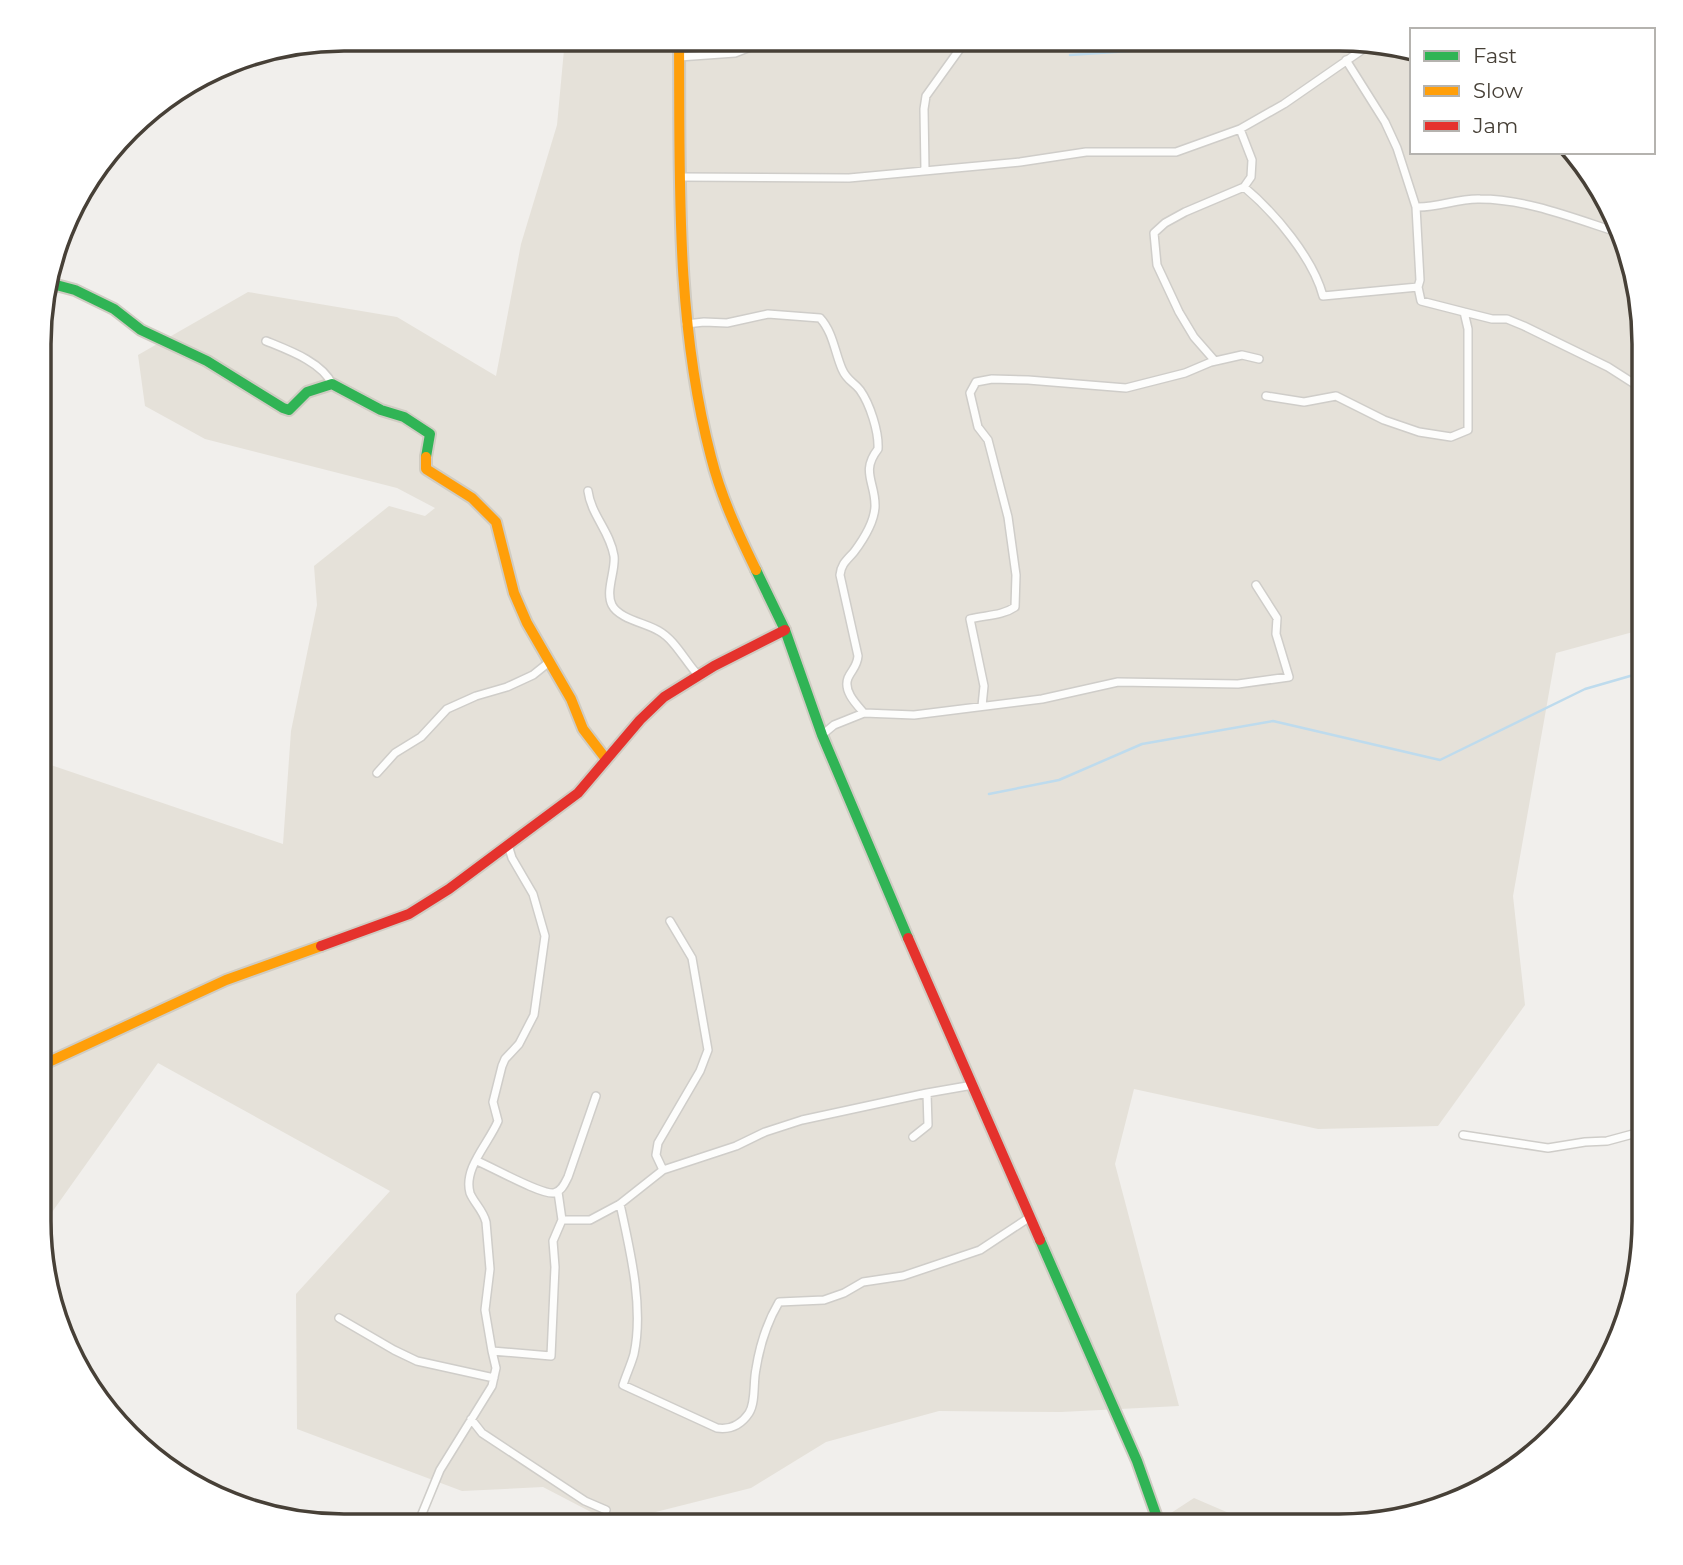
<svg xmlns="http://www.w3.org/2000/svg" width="1683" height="1565" font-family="Montserrat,sans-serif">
<rect width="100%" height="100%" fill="#f1efec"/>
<path fill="#e5e1d9" d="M565,39H1360L1412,53V152H1575L1621,227L1644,323V629L1556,653L1513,896L1525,1005L1438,1126L1318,1129L1134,1089L1115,1164L1179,1406L1061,1412L939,1411L826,1442L751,1488L612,1523L543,1487L462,1491L297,1429L296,1294L390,1191L158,1063L45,1222L39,1227L42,762L283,844L291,731L317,605L314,566L389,506L425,516L435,508L397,488L205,439L145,406L138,355L248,292L397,317L496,376L521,244L557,125Z
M1194,1498L1259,1526H1151Z"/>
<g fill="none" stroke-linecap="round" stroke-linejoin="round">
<path stroke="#bedbed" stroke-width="2.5" d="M1070,55L1247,43L1248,39
M989,794L1059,780L1142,744L1273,721L1440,760L1585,689L1644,672"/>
<defs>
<path id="street" d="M679,57L735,53L771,39
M1346,60L1385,122L1397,148L1416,207C1438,208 1458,198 1480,199C1528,199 1578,220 1623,234
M925,170L924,109L926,96L967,39
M681,177L849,178L1020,162L1086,152H1176L1240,129L1284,104L1372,43
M1244,187C1274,212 1313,258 1323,296L1418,287L1420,280L1416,207
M1464,312L1492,319H1507L1524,326L1608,367L1644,390
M686,324L704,322L727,323L768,314L820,318C833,332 835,353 842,369C847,381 854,382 860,390C870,404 879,432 878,449C860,472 876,483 875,507C874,523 863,540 854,552C847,560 841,564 840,575L858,656C857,667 852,669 848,678C843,691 856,704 864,713
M266,341C288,350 322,362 332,384
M1215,361L1194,337L1179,312L1157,265L1154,233L1165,223L1185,212L1244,187L1251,177L1252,160L1240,129
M1266,396L1304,402L1336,396L1384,420L1419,432L1451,437L1468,430V329L1464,312L1421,301L1418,287
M588,491C591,515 610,531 614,556C616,570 605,591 612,605C619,619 646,623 659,631C675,640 685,661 698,675
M982,706L984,686L970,619C985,615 1002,616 1015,607L1016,575L1008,517L988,440L978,427L970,393L976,382L992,379L1028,380L1126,388L1185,373L1211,362L1242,355L1259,359
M822,735L834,725L864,713L914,715L1042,699L1118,682L1238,684L1289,677L1276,634L1277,618L1256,585
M377,773L395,753L421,737L447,709L476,696L507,687L533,675L548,663
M670,921L692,958L708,1050L700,1071L658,1143L656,1155L663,1170L736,1146L765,1132L802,1120L927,1093L973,1085
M1463,1135L1548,1148L1585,1142L1607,1141L1644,1131
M913,1137L928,1125L927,1093
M477,1161C492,1167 541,1195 554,1193C562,1191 565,1183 568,1177L596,1096
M558,1192L562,1220
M620,1204C630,1250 644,1307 634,1354C631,1365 626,1375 623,1385L717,1428C731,1430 741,1425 749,1413C756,1402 753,1382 756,1369C760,1344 766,1324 779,1302L824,1300L844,1293L863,1282L903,1276L980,1250L1030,1217
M339,1318L394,1350L417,1361L494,1378
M492,1351L485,1310L490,1269L486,1222C483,1210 474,1203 470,1193C463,1168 489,1143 498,1121L493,1102L502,1066L505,1059L519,1044L534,1015L545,936L533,894L512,858L508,845
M471,1419L482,1433L585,1501L606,1510
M417,1526L440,1470L492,1386L496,1368L492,1351L551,1356L555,1267L553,1241L562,1220H590L620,1204L663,1170"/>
<path id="fast" d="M45,282L75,290L114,309L141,330L207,361L283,408L289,410L307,392L332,384L381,410L404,417L430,434L426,457
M756,570L785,630L822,735L908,938
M1040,1240L1137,1461L1160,1526"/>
<path id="slow" d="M679,39C680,179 675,320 711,457C721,497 738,533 756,570
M426,457V469L472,498L496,522L514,593L527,623L571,699L583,729L606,759
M40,1066L226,980L321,946"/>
<path id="jam" d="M908,938L1040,1240
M321,946L409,914L449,889L578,793L640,720L664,697L714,666L785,630"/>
</defs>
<use href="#street" stroke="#cfcdc9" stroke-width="10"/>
<use href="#fast" stroke="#d0ccc3" stroke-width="14"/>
<use href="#slow" stroke="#d0ccc3" stroke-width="14"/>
<use href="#jam" stroke="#d0ccc3" stroke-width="14"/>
<use href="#street" stroke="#fdfdfc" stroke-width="7"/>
<use href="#fast" stroke="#30b455" stroke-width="10"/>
<use href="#slow" stroke="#ff9f0a" stroke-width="10"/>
<use href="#jam" stroke="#e5322d" stroke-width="10"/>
</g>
<path d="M0 0H1683V1565H0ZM344 51H1339A293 293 0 0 1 1632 344V1221A293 293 0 0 1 1339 1514H344A293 293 0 0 1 51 1221V344A293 293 0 0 1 344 51Z" fill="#fff" fill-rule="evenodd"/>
<path fill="none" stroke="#474037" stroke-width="3.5" d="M344 51H1339A293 293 0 0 1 1632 344V1221A293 293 0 0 1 1339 1514H344A293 293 0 0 1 51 1221V344A293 293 0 0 1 344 51Z"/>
<rect x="1410" y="28" width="245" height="126" fill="#ffffff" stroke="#b5b3af" stroke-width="2"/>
<rect x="1424" y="51" width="35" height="10" fill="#30b455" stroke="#b5b3af" stroke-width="2"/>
<text x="1473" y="63" font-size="21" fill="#474037">Fast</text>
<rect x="1424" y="86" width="35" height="10" fill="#ff9f0a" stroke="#b5b3af" stroke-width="2"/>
<text x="1473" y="98" font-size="21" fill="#474037">Slow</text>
<rect x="1424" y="121" width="35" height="10" fill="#e5322d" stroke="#b5b3af" stroke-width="2"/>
<text x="1473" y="133" font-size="21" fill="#474037">Jam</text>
</svg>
